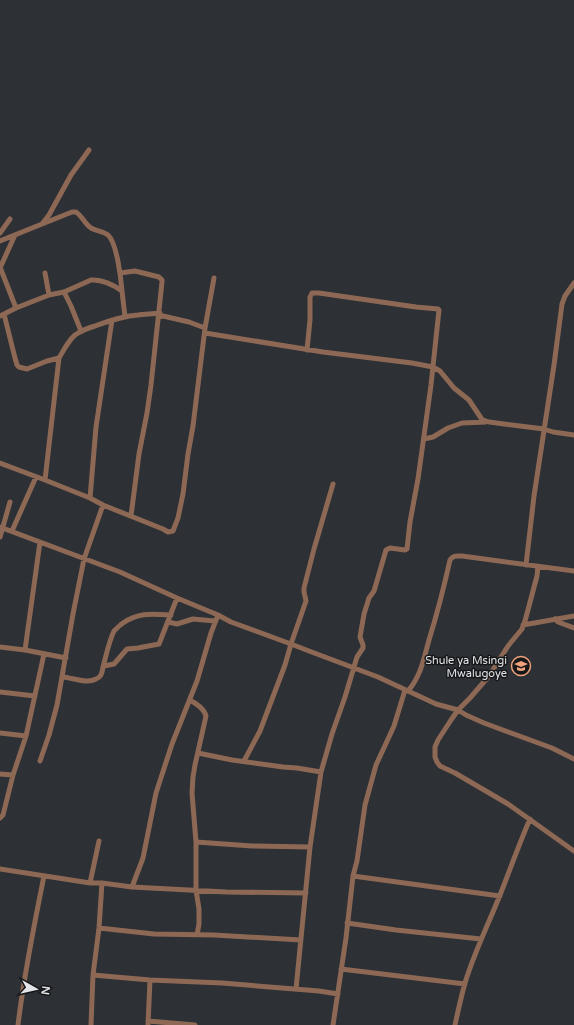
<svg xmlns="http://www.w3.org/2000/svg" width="574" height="1025" font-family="'Varela Round',sans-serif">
<rect width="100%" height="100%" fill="#2d3034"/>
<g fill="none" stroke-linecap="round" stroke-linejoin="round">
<path stroke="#8d6855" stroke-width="5" d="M42,224L72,212H76C82,216 85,224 91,228C96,231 103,231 108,235C117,243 121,279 122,291
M0,233L10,219
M0,241L42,224L49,215L71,175L89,150
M0,267L16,308
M0,268L15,235
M45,273L49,295
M120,273L135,271L159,277L162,280V282L151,385L147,413L139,454L131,516
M64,292L71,306L81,331
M4,314L15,358L17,365L19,367L27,369L47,361L59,358
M0,316L16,308L49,295L64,292L91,280C101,279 114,285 122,291L125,317
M159,317L163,316L189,322L205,328
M205,333L323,352L412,363L433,367L440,371L454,388L469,400L481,418L483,420L489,422L544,429L553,432L574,435
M424,439L433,437L448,428L462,423L486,422
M0,463L45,480L90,498L103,505L163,529L168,532L173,531L178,518L183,494L188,454L193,426L205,328L214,278
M45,480L59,358C64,350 68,341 75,335C81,331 88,328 95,326C109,321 123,316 138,315C145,314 152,314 160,313
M90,498L96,427L112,320
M0,527L120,572L177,598L218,615L231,622L291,644L309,651L378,677L436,704L458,710L466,715L484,723L552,748L574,759
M12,531L36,477
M0,537L10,502
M526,565L534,496L554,365L562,304L565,296L574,283
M538,566L537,576L525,621L522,629L508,646L489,676L470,698L458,710L451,720L438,740L435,747V757L437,762L440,766L455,773L508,804L574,851
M555,619L558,622L574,628
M168,622L177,624L193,619L215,621
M523,625L574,616
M0,647L25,650L66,658
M25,650L40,542
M104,666L114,664L127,649L138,648L159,644L177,598
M63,677C73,678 87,684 96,679C102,677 102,672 103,667C106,656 109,641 114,631C117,628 120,625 123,623C139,612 152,614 171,615
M408,691C421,676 424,658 429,640C437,614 444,587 450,560C453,555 457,556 462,556L574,571
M0,692L35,696
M190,700C196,704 204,708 206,716L195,765L193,777L192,793L196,842V890L199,909V924L197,935
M0,733L26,736
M198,753L232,760L283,767L297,768L321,772
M40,761L49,735L57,705L73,614L84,559L103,505
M244,761L260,731L285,665L291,644L306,601L304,592V588L314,549L333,484
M0,774L13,775
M0,818L3,815L13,775L26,736L44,654
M196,842L252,846L310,847
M0,869L71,880L90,883H102L132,887L226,892L306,893
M353,876L500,896
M90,883L99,841
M132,887L143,858L156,793L172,744L197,681L211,633L218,615
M347,923L396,930L481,939
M99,928L154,934L214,935L301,940
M341,969L465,984
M93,975L150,980L222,983L319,991L338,994
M296,989L310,847L321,772L332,734L345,697L357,657L363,648V645L360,637L364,614L369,598L374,591L386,550L390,548L405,550L407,549L410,522L418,479L431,385L439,310L438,309L416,307L319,293H312L310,297V320L307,350
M148,1021L195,1025
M18,1025C24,975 34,925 44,876
M91,1025L93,975L99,928L102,883
M148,1025L150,980
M333,1025L346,938L353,876L357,861L365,805L376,765L394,726L405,690
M455,1025C458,1011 461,997 465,983C474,953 488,925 500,895C510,870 519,844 530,819"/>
</g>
<defs>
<symbol id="school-ring" viewBox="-11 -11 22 22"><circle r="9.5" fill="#17181a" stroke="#f0a27a" stroke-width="1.5"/><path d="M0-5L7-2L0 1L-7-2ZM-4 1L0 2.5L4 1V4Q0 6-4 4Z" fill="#f0a27a"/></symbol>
</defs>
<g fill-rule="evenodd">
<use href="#school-ring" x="510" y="655" width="22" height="22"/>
</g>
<g text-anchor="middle" stroke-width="3" stroke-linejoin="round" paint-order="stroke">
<g font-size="11" fill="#e2e4e7" stroke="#17181a" text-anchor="end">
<text x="507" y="664">Shule ya Msingi<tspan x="507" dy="13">Mwalugoye</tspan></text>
</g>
</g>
<g transform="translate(36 989) rotate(98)" stroke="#17181a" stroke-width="3" paint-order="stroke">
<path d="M0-3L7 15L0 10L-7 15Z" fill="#e2e4e7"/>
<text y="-6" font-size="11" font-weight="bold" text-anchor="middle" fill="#e2e4e7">N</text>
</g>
</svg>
